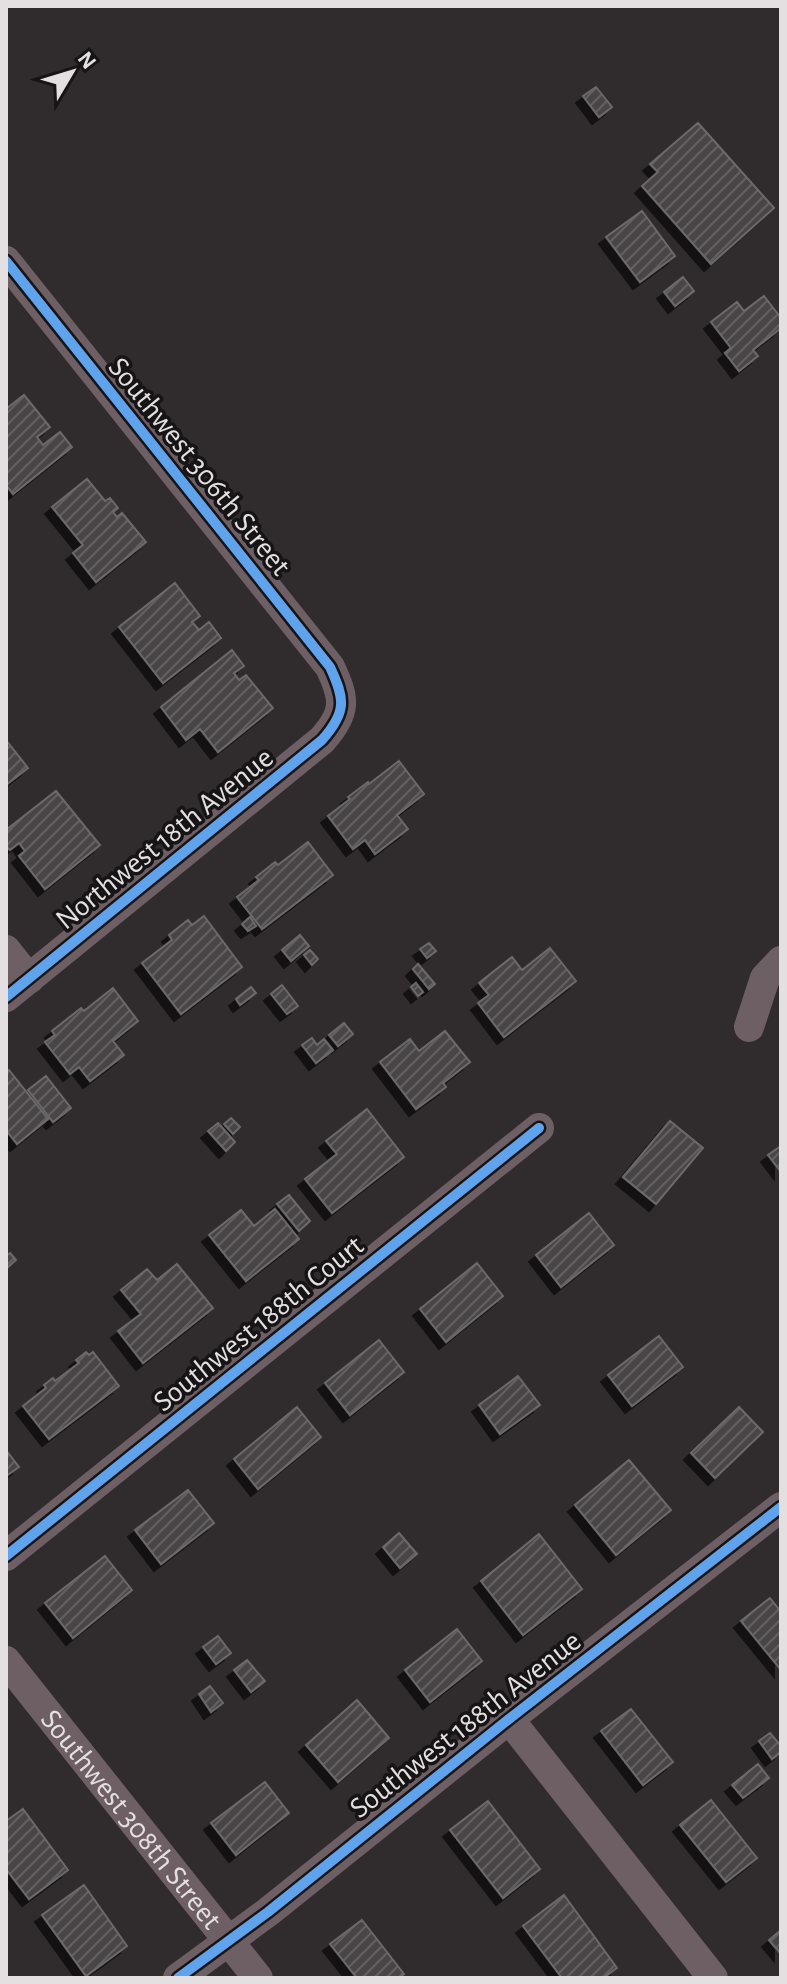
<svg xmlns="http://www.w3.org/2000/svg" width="787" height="1984" font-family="'Alegreya Sans',sans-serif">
<defs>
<pattern id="building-hatch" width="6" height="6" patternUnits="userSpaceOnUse" patternTransform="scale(2)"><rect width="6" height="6" fill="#494547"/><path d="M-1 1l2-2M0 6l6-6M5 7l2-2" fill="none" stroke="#636061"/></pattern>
<filter id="shadow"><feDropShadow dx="-7" dy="7" stdDeviation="0" flood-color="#0009"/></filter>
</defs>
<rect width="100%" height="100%" fill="#302b2d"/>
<path fill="url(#building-hatch)" stroke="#6c696a" stroke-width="2" filter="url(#shadow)" d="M596,87L612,107L599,117L583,96Z
M698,123L774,208L711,264L642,186L658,172L650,164Z
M642,211L675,256L640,282L606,237Z
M683,277L694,291L675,306L664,292Z
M764,296L781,318V328L753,350L758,356L739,371L725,353L731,348L711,322L737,302L744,311Z
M24,395L50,427L37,437L43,445L60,432L72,447L13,494L6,485V409Z
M87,479L105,501L110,498L118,508L113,512L117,517L122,513L146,542L96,582L73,553L83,545L52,507Z
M175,583L200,616L192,622L199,630L209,622L221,638L163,683L119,627Z
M232,650L244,666L234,673L239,680L246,675L273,708L218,752L200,729L186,740L161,707Z
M6,740L28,768L6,785Z
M399,761L424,794L397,815L408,829L375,854L365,840L353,849L328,816L350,799L348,797L368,782L369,784Z
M56,791L100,845L45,889L19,856L25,851L19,843L10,850L6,846V830Z
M308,842L333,875L262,929L237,897L259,880L256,877L275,862L278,865Z
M204,916L242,967L181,1014L142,963L172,940L169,935L188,920L192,925Z
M250,917L256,926L248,931L242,924Z
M300,935L309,946L291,961L282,950Z
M429,943L436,951L427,958L420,949Z
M550,948L576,981L504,1037L478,1003L489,995L479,983L512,957L522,970Z
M310,950L318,959L312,965L304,955Z
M418,964L435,984L429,989L413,969Z
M416,983L423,992L418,996L411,987Z
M282,985L298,1006L287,1014L271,994Z
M251,987L256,993L240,1005L236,999Z
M113,988L138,1021L113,1041L124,1055L90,1081L79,1067L70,1074L45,1042L55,1035L52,1031L81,1008L84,1011Z
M344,1023L353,1034L338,1046L329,1035Z
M445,1031L470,1062L443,1083L446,1087L416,1109L380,1062L410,1039L419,1051Z
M312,1038L317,1045L324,1039L333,1050L316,1063L302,1045Z
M9,1070L48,1119L17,1144L6,1130V1072Z
M46,1076L71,1108L53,1122L28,1090Z
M367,1109L404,1157L332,1213L305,1179L337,1154L326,1141Z
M231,1118L240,1127L233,1134L224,1124Z
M670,1121L703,1148L656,1204L623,1177Z
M218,1123L235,1142L226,1151L208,1131Z
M781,1146V1172L768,1155Z
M289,1195L310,1221L299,1231L277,1204Z
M275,1209L299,1239L246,1281L209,1235L241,1210L254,1226Z
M589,1213L614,1245L561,1287L536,1255Z
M10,1253L16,1260L6,1269V1256Z
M477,1263L503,1296L446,1342L420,1309Z
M177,1264L213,1308L143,1363L118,1331L141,1314L121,1290L147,1269L157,1280Z
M659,1336L683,1367L632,1406L608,1375Z
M379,1340L404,1372L350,1415L325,1383Z
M86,1352L89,1355L93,1352L119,1386L49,1439L23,1406L46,1388L44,1385L53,1378L55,1381L79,1363L76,1360Z
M518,1376L540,1405L500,1434L479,1405Z
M297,1407L321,1437L258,1489L234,1459Z
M739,1407L763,1432L715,1478L691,1453Z
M6,1450L19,1467L6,1476Z
M629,1460L671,1510L616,1555L575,1505Z
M188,1490L214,1523L161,1564L135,1530Z
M399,1533L417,1554L400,1568L383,1547Z
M539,1534L582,1589L523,1635L481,1581Z
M105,1556L132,1590L73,1638L45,1603Z
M770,1598L781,1612V1670L741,1621Z
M457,1629L482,1661L430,1702L405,1670Z
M218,1636L231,1653L216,1664L203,1647Z
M247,1660L265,1681L251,1692L234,1670Z
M210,1686L223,1703L211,1712L199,1694Z
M357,1700L389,1738L338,1782L306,1745Z
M631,1709L673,1762L643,1785L601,1731Z
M770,1733L781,1746V1752L772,1759L759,1741Z
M758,1764L769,1778L743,1798L732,1785Z
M265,1782L289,1813L236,1855L211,1823Z
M711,1800L757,1858L726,1882L680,1825Z
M488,1801L540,1869L503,1898L450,1830Z
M23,1809L68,1870L29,1899L6,1869V1821Z
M84,1885L127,1946L86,1976L42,1915Z
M564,1895L617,1968L603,1978H562L523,1926Z
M362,1920L404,1974L399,1978H357L330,1944Z
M781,1930V1954L769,1940Z"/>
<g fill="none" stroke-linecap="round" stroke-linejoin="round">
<g stroke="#6e5f65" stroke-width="30">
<path d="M6,261L330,667C345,699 347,712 322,740L6,997"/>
<path d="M6,950L29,979"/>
<path d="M749,1027L765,978L781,961"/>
<path d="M6,1556L539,1128"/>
<path id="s1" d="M6,1661L258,1978"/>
<path d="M509,1719L713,1978"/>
<path d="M178,1978L268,1912L509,1719L781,1507"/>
</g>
<defs>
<path id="cycleway" d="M6,261L330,667C345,699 347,712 322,740L6,997
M6,1556L539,1128
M178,1978L268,1912L509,1719L781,1507"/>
</defs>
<use href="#cycleway" stroke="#171415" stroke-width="15"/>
<use href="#cycleway" stroke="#60a3ed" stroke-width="10"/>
</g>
<g text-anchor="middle" stroke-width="7" stroke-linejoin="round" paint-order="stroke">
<g font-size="30" fill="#e4e0e2" stroke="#171415">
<text transform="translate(200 466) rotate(51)" y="10">Southwest 306th Street</text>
<text transform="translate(164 838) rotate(-39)" y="10">Northwest 18th Avenue</text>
<text transform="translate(258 1323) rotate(-39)" y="10">Southwest 188th Court</text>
<text transform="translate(465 1724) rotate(-38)" y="10">Southwest 188th Avenue</text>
<text dy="10" stroke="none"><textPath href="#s1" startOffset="202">Southwest 308th Street</textPath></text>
</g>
</g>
<rect width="787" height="1984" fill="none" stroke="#e4e0e2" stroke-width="16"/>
<g transform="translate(72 72) rotate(52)" stroke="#171415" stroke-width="6" paint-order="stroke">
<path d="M0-6L14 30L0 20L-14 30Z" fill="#e4e0e2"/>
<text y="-12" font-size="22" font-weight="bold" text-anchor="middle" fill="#e4e0e2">N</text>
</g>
</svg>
